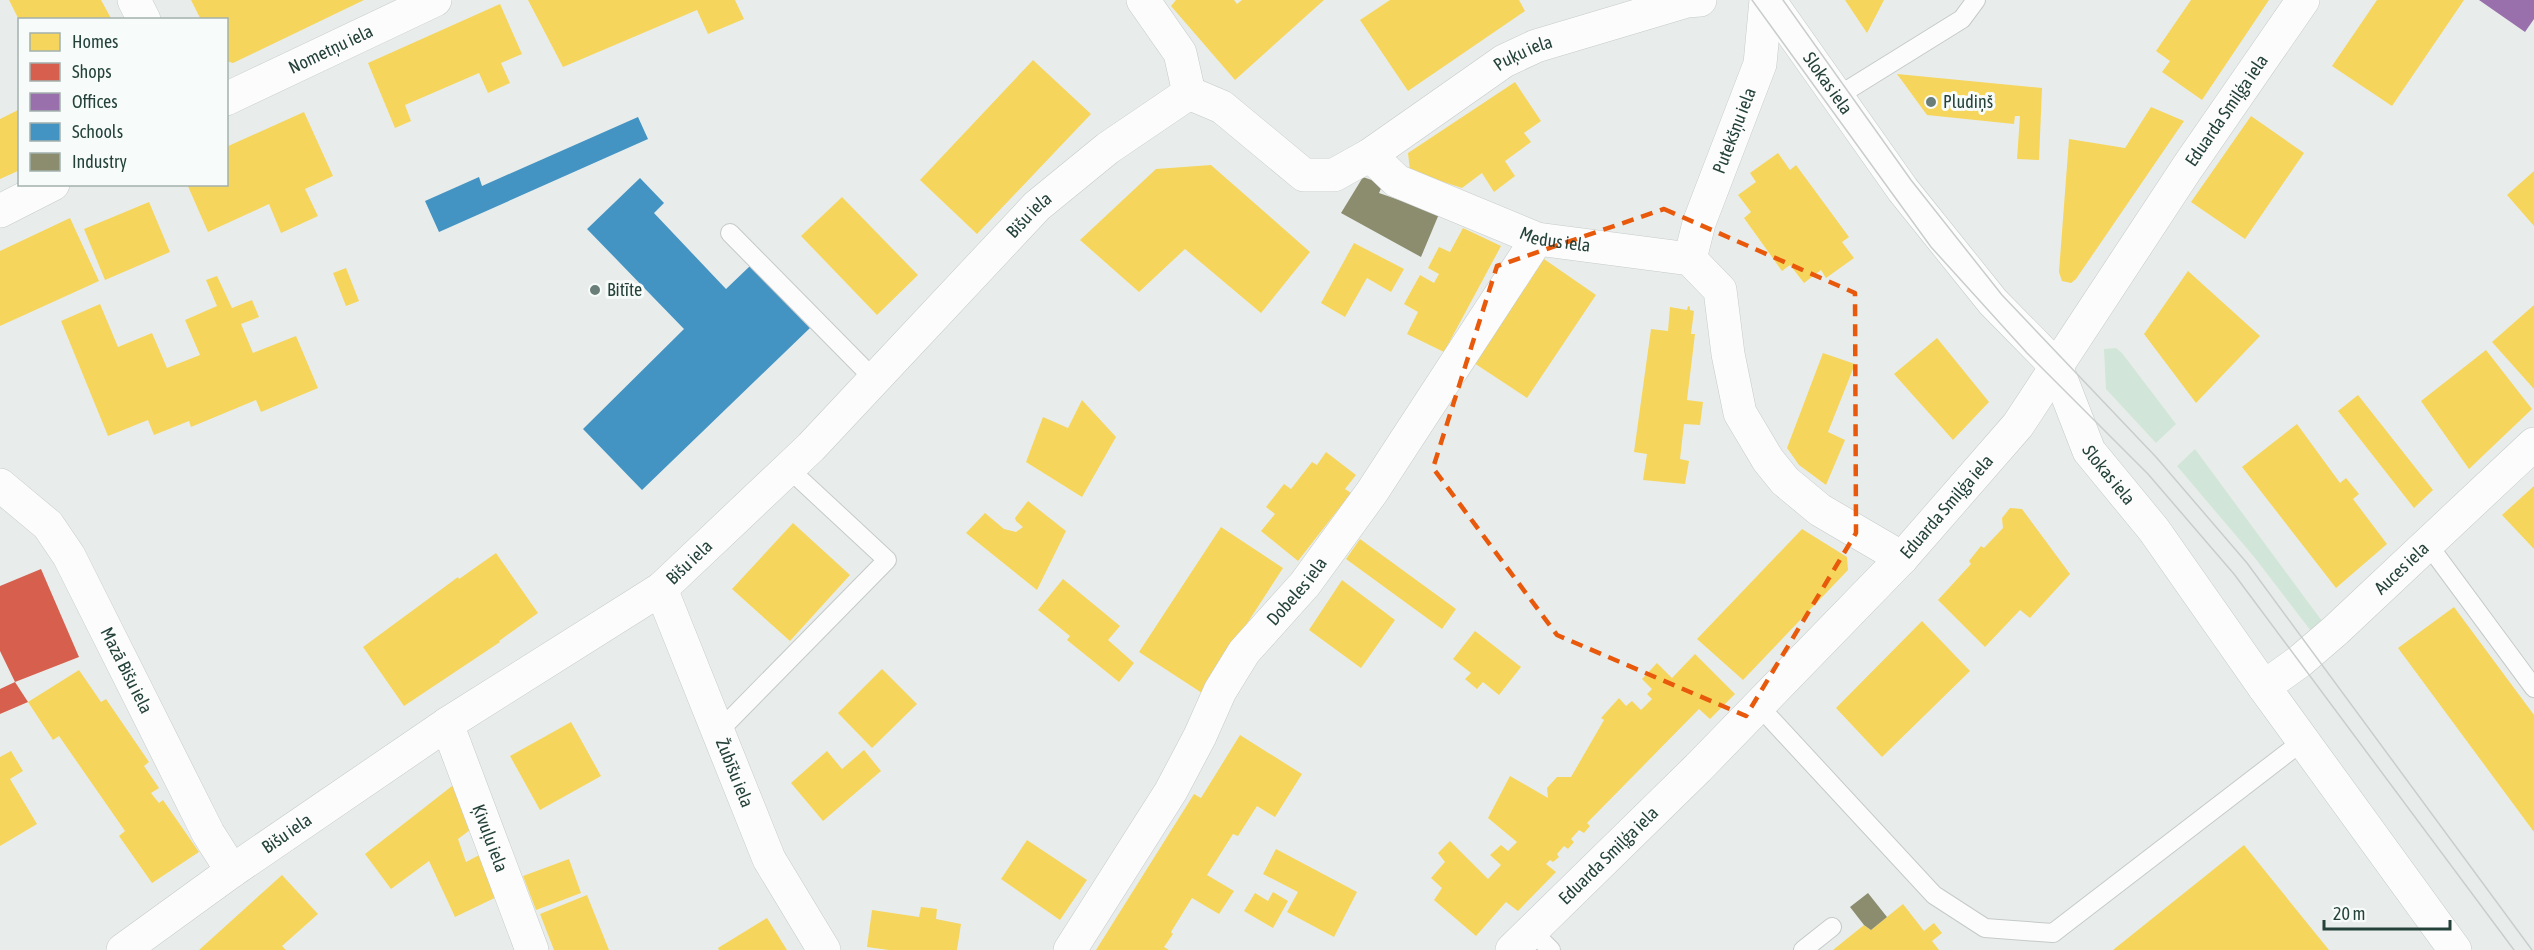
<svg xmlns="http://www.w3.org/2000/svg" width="2534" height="950" font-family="'Asap Condensed',sans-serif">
<rect width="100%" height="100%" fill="#e8edeb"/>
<path fill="#d1e6d8" d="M2116,348L2122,353L2176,424L2156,443L2106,389L2104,349Z
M2195,449L2322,621L2311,631L2255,558L2177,466Z"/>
<path fill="#f6d55c" d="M9,0H101L112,20H19Z
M191,0H364L233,63L226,61V20H201Z
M528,0H735L744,19L708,34L697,10L563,67Z
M1176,0H1234L1237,4L1242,0H1324L1235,80L1171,6Z
M1390,0H1519L1525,11L1408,91L1360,20Z
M1845,0H1884L1867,33Z
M2191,0H2269L2202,100L2162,72L2170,61L2156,51Z
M2377,0H2464L2392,106L2332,66Z
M500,4L522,54L501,63L510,83L488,93L479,73L405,105L411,121L395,128L368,63Z
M1033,60L1091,114L977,234L920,180Z
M1897,74L2042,88L2039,160L2017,159L2020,116H2015L2014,124L1927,115Z
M1515,82L1541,121L1524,133L1531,142L1505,161L1515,176L1494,192L1482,173L1462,188L1410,171L1408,153Z
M2151,107L2184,121L2076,279L2071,283L2062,281L2059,272L2069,139L2125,148Z
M20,109V170L0,179V119Z
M304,112L333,176L305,189L318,216L281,233L269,204L208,232L187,184H226V147Z
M2251,116L2304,153L2245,239L2191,202Z
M1778,153L1790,170L1796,165L1849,237L1842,242L1854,258L1826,278L1821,270L1804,283L1790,265L1782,271L1744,218L1751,212L1738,195L1756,182L1750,173Z
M1211,165L1310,252L1261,313L1185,249L1139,292L1080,240L1156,169Z
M2534,171V226L2507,195Z
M842,197L918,275L877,315L801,236Z
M149,202L170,252L105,280L84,229Z
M70,218L99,281L0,326V251Z
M1463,228L1501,246L1444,352L1407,334L1418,312L1404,304L1420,275L1434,283L1439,274L1428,268L1439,247L1450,252Z
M1354,243L1404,269L1391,292L1367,278L1345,317L1321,303Z
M1544,259L1596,295L1527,398L1474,363Z
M346,268L359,301L346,306L333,273Z
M2188,271L2260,336L2196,403L2144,334Z
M217,276L232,308L252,300L259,317L241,324L253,353L296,336L318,388L261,412L256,400L191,427L189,421L154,435L148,420L108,436L61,321L100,304L118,347L152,333L167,368L200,355L185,320L217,306L206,280Z
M2534,305V389L2492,342Z
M1688,306L1690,307V310L1694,311L1691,334H1695L1687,400L1703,402L1700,425L1684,424L1680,459L1689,461L1685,484L1643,480L1647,454L1634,452L1651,329L1668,331L1670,307L1687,310Z
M1937,338L1989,402L1953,440L1894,374Z
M2486,350L2532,409L2469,469L2421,401Z
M1823,353L1855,364L1828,432L1845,440L1826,485L1799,465L1787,448Z
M2358,395L2433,490L2414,508L2338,411Z
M1082,400L1116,437L1082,497L1026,462L1043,417L1068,428Z
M2297,424L2340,483L2346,478L2359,494L2353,499L2387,544L2336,588L2242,467Z
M1326,452L1356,475L1345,489L1351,493L1298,561L1261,531L1275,514L1266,507L1284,484L1291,489L1312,462L1317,465Z
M2534,486V549L2502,515Z
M1028,501L1066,531L1037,590L966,533L985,513L1004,529L1016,532L1023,527L1016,521L1015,518Z
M2010,508L2022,509L2070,574L2030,618L2020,610L1985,647L1938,600L1971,564L1969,561L1981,546L1984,548L2003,528L2002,518Z
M793,523L850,575L790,641L732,589Z
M1221,527L1283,568L1202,693L1139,652Z
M1802,529L1847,557L1848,570L1743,680L1697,639Z
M1360,539L1456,609L1442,629L1346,559Z
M496,553L538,613L499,641L500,642L404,706L363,647L458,577L459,579Z
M1063,579L1120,626L1108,640L1134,663L1119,682L1067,640L1070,636L1038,610Z
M1342,580L1395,620L1361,668L1309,630Z
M2454,607L2534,715V832L2398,648Z
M1922,621L1970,671L1882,757L1836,708Z
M1475,631L1521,667L1499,695L1483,682L1477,689L1465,679L1471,673L1453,659Z
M1695,654L1735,694L1710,719L1699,709L1587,823L1590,826L1584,833L1579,830L1571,839L1574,842L1568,849L1564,846L1557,854L1559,857L1553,862L1550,860L1546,864L1556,872L1518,911L1506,902L1476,936L1434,900L1442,888L1431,878L1445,862L1438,853L1450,841L1488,879L1501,865L1490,855L1501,845L1508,851L1517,842L1488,818L1510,776L1548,798L1547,788L1557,777H1571L1604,720L1601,718L1619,698L1626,706L1632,701L1641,710L1652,699L1647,694L1652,689L1642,679L1657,663L1672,678Z
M882,669L917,704L872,748L838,713Z
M79,670L101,702L106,699L149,762L144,766L159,788L151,793L159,803L163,800L199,852L152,883L119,836L125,831L59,736L53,740L28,702Z
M571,722L601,776L540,810L510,756Z
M1240,735L1302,774L1275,817L1257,806L1238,836L1233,834L1207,875L1234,891L1219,914L1192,898L1171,932L1173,934L1164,947L1169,950H1096L1194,794L1201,798Z
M864,750L881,771L823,821L791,783L827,751L842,769Z
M11,751L23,771L10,779L37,824L0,846V757Z
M461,779L478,824L458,839L466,862L485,852L505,893L455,917L429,861L391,889L365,854Z
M1027,840L1087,880L1060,920L1001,879Z
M2244,845L2329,950H2113Z
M1276,849L1357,892L1334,937L1287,912L1298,892L1263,874Z
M569,859L581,893L536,910L523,876Z
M282,875L318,914L282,946L286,950H199Z
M1273,892L1288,901L1273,928L1244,911L1255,893L1268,901Z
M587,895L609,950H554L540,914Z
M1903,904L1924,931L1934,923L1942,933L1932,941L1939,950H1833L1864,925L1871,930Z
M921,907L937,909L936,919L961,924L957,950H889L867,947L872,910L919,917Z
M767,918L787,950H719L718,948Z"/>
<path fill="#d6604d" d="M41,569L79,657L15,682L0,651V586Z
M15,682L28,702L0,714V689Z"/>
<path fill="#9970ab" d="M2479,0H2534V19L2525,32Z"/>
<path fill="#4393c3" d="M638,117L648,139L439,232L425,201L479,177L482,186Z
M640,178L664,203L654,213L726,289L750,266L810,328L642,490L583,429L684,329L587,229Z"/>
<path fill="#8c8c6e" d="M1363,177L1383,184L1379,193L1439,214L1421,257L1341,213Z
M1868,893L1887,917L1871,930L1864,925L1850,907Z"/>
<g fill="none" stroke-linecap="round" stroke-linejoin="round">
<defs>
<path id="service" d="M1838,96L1962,19L1976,0
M730,233L875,380
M2427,543L2534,688
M1759,706L1934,895L1985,928L2053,933L2304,740
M718,732L887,560L788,468
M1532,931L1551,950
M1803,950L1832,927"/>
<g id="minor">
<path d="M134,0L144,20"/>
<path d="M1143,0L1180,53L1189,93"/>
<path id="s1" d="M1189,93L1222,107L1304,175H1334L1370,155L1504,61L1536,46L1687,1L1700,0"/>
<path id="s2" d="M226,99L435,0"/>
<path id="s3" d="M1370,155L1397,181L1537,239L1690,259L1720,290L1728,354L1740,413L1768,460L1785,481L1820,510L1902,558"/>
<path d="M0,211L53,184"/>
<path id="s4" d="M1690,259L1699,223L1760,64L1766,0"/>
<path id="s5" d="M0,485L48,525L69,556L208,833L232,871"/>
<path id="s6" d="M661,589L769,859L824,950"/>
<path id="s7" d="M2264,687L2300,661L2336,630L2534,444"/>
<path id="s8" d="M447,724L532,950"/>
<path id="s9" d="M123,950L232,871L447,724L661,589L811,447L1037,206L1108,148L1189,93"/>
<path id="s10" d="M1070,950L1171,791L1200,736L1220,691L1244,652L1305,584L1372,492L1537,239"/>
<path id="s11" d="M1512,950L1698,768L1902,558L2018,425L2187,168L2303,0"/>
</g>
<g id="secondary">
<path id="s12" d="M1769,0L1903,190L1993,302L2056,366L2089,451L2154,530L2264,687L2455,950"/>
</g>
</defs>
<use href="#service" stroke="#c5cac8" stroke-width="20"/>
<use href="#minor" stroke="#c5cac8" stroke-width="34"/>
<use href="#secondary" stroke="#c3cbc8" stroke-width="34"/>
<use href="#service" stroke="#fcfcfc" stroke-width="18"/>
<use href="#minor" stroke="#fcfcfc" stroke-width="33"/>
<use href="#secondary" stroke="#fcfcfc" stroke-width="33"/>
<path stroke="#c9cdcc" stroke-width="1.5" d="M1752,0L1931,247L2027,353L2148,474L2234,574L2514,950
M1783,0L1911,180L2002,295L2156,457L2247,563L2532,950"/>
</g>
<path fill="none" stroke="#e8590c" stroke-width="4.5" stroke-dasharray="12 8" stroke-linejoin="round" d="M1664,209L1855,293L1856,533L1746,716L1557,635L1433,468L1497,266Z"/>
<g fill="#697e78" stroke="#f7fbf9" stroke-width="2">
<circle cx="1931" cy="102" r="6"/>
<circle cx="595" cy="290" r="6"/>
</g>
<g text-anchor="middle" stroke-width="6" stroke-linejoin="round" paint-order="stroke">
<g font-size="18" fill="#24423a" stroke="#f7fbf9">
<text dy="6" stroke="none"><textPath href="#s2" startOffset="116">Nometņu iela</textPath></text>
<text dy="6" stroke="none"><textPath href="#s1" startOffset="398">Puķu iela</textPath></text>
<text dy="6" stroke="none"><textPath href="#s12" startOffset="102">Slokas iela</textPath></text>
<text dy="6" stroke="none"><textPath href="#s11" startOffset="1107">Eduarda Smiļģa iela</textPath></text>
<text dy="6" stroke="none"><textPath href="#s4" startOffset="136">Putekšņu iela</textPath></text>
<text dy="6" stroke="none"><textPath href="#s9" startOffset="1173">Bišu iela</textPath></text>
<text dy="6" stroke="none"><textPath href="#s3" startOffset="207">Medus iela</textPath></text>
<text dy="6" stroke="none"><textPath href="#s12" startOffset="588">Slokas iela</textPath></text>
<text dy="6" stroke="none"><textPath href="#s11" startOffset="621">Eduarda Smiļģa iela</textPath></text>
<text dy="6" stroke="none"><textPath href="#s9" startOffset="687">Bišu iela</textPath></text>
<text dy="6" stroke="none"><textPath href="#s7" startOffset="182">Auces iela</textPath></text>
<text dy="6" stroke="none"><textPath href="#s10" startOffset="426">Dobeles iela</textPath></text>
<text dy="6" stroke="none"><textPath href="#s5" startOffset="228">Mazā Bišu iela</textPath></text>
<text dy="6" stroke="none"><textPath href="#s6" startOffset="198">Žubīšu iela</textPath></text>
<text dy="6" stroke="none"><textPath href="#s9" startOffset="201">Bišu iela</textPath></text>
<text dy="6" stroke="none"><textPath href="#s8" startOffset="122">Ķivuļu iela</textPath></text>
<text dy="6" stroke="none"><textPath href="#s11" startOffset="135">Eduarda Smiļģa iela</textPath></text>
</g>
<g font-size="18" fill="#24423a" stroke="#f7fbf9" text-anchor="start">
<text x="1943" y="108">Pludiņš</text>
<text x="607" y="296">Bitīte</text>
</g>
</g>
<rect x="18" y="18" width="210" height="168" fill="#f7fbf9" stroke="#a3b1ad" stroke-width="1.5"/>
<rect x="30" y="33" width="30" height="18" fill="#f6d55c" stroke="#a3b1ad" stroke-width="1.5"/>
<text x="72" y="48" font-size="18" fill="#24423a">Homes</text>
<rect x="30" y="63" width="30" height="18" fill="#d6604d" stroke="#a3b1ad" stroke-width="1.5"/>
<text x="72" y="78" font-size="18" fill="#24423a">Shops</text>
<rect x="30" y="93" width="30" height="18" fill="#9970ab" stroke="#a3b1ad" stroke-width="1.5"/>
<text x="72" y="108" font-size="18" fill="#24423a">Offices</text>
<rect x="30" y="123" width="30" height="18" fill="#4393c3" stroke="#a3b1ad" stroke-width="1.5"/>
<text x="72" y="138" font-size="18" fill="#24423a">Schools</text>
<rect x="30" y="153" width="30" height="18" fill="#8c8c6e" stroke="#a3b1ad" stroke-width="1.5"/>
<text x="72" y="168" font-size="18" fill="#24423a">Industry</text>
<path d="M2324 920v9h126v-9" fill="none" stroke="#24423a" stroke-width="3"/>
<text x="2333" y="920" font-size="18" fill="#24423a" stroke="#f7fbf9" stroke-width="4.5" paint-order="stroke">20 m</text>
</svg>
